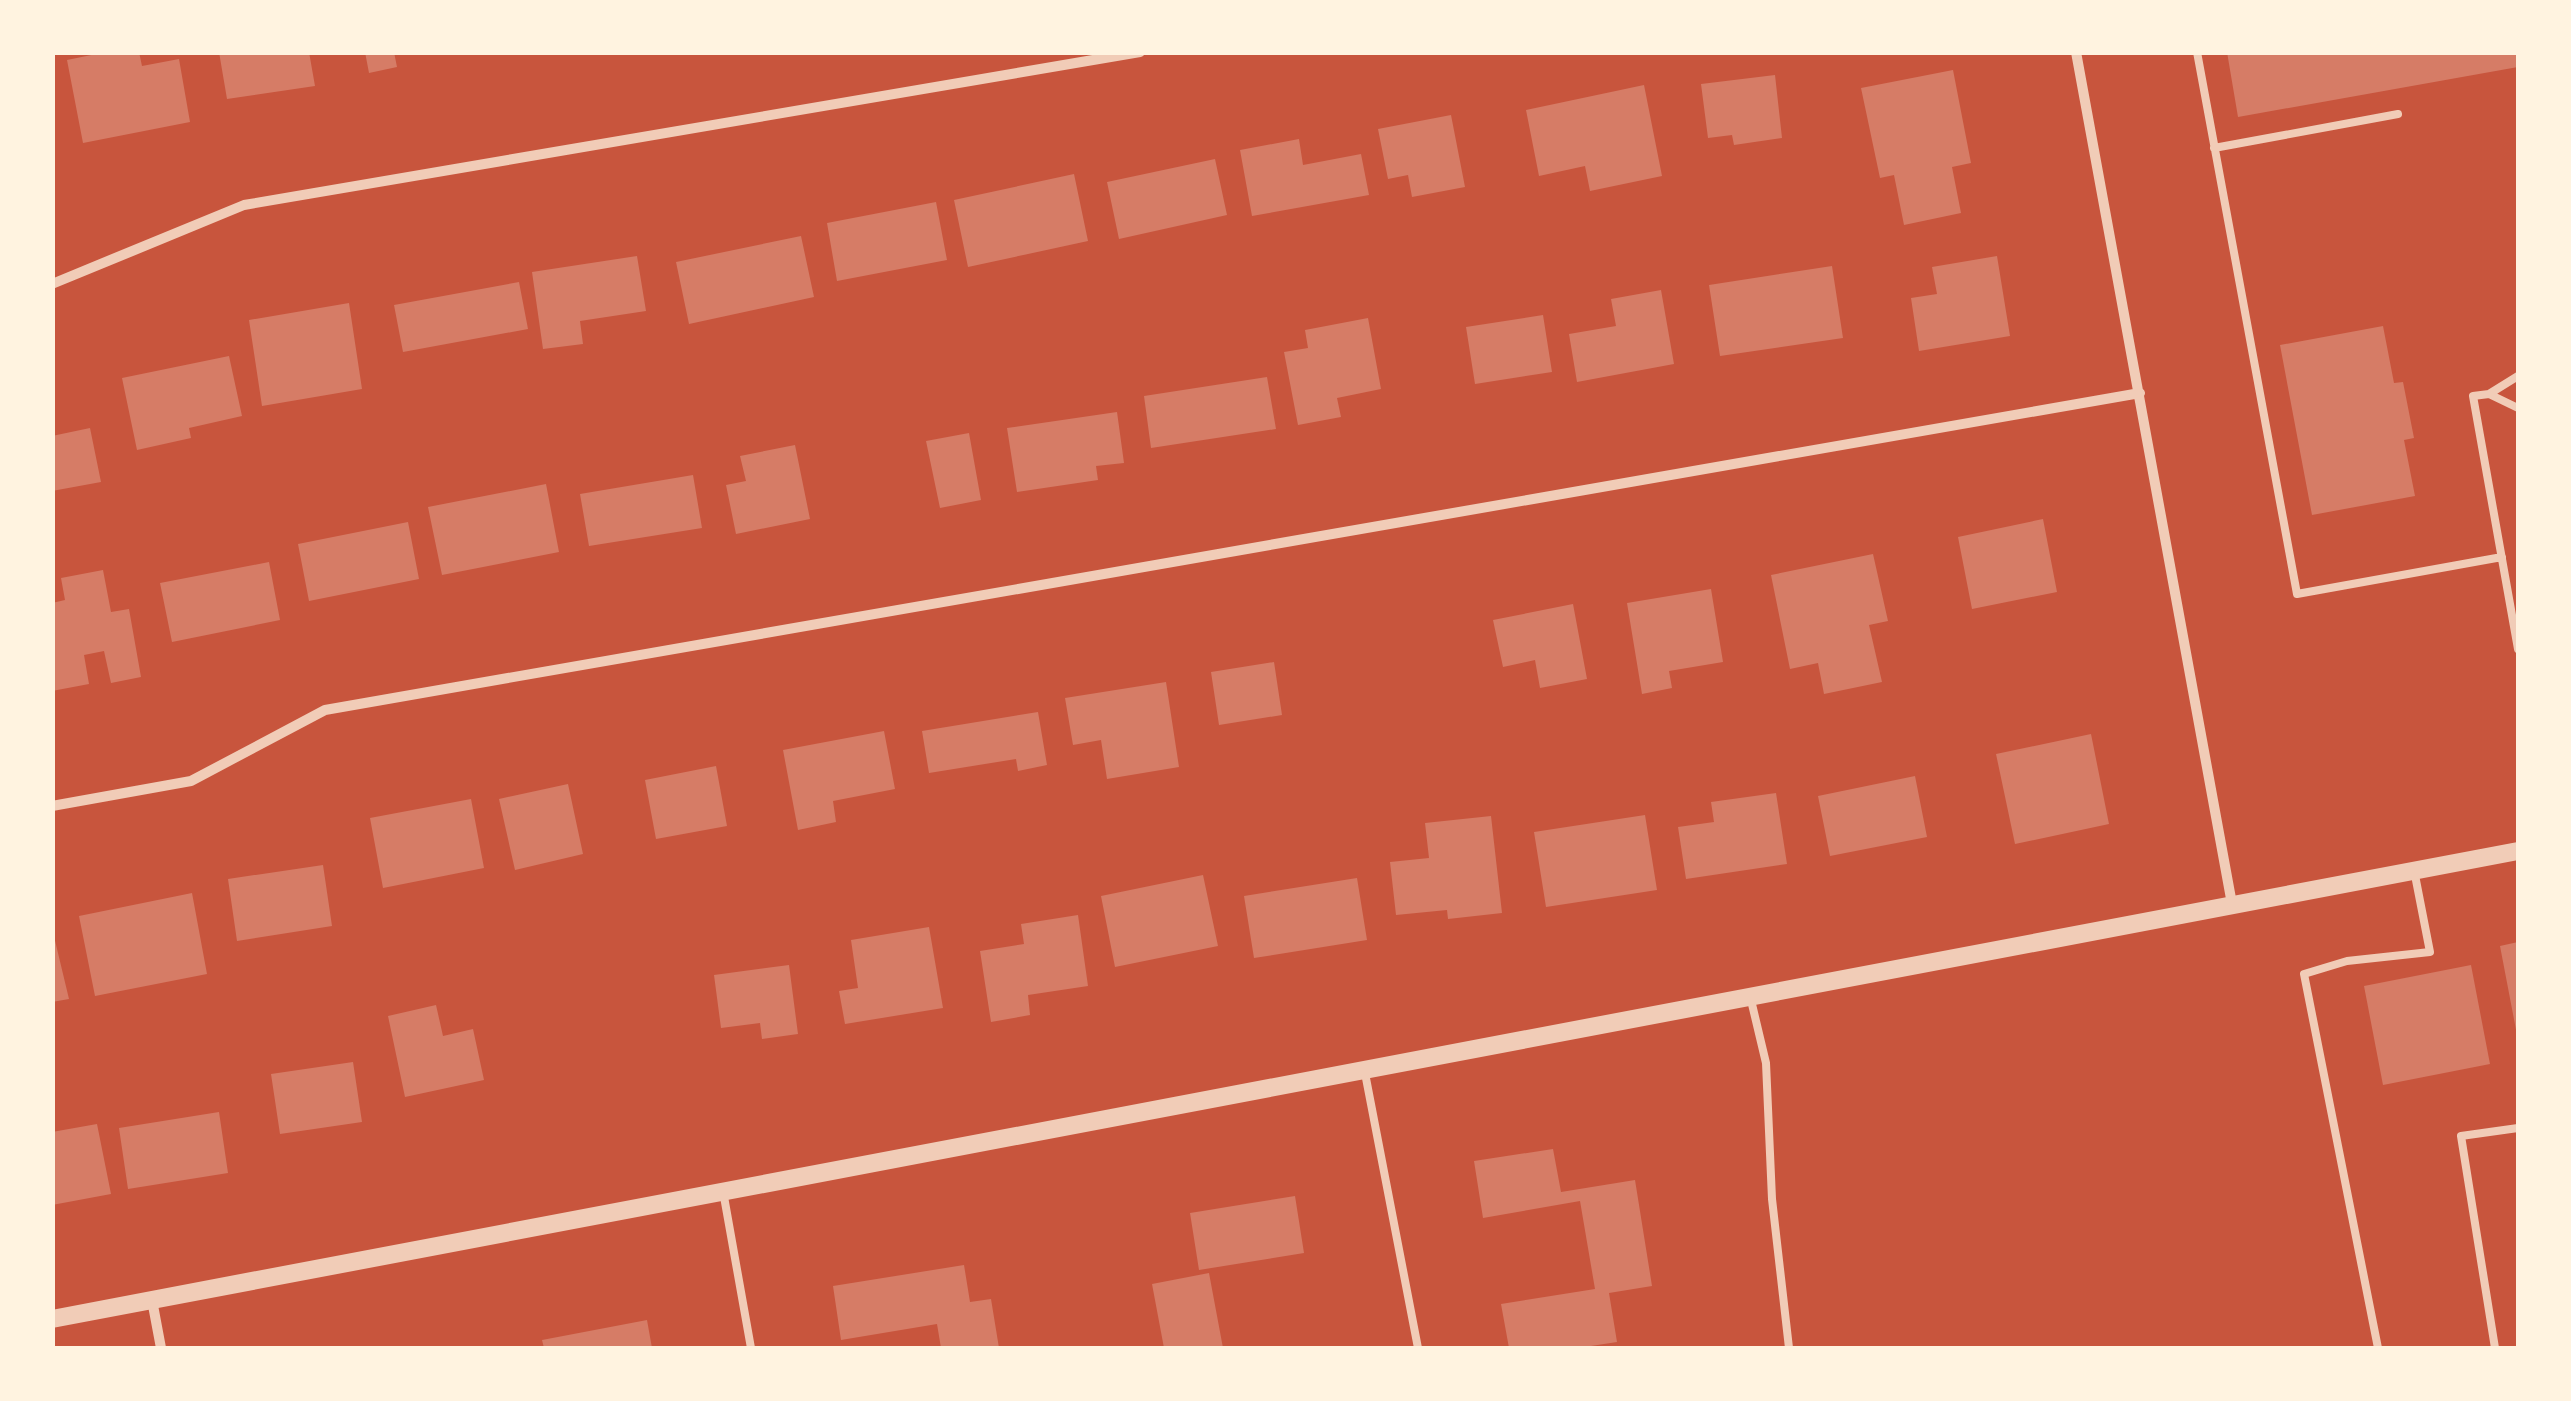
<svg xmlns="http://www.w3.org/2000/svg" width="2571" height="1401" font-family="'DM Sans',sans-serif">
<rect width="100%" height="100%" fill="#c8553d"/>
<path fill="#d67c66" d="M106,52H139L142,66L179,59L190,122L83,143L67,60Z
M219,52H309L315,86L227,99Z
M365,52H394L397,67L369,73Z
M2227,52H2518V67L2238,117Z
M1953,70L1971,163L1952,167L1961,213L1904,225L1894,175L1880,178L1861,88Z
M1775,75L1782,138L1734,145L1732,135L1708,138L1701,84Z
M1644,85L1662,176L1590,191L1585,166L1539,176L1526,110Z
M1451,115L1465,187L1412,197L1408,175L1388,179L1378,129Z
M1299,139L1303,165L1361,154L1369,195L1252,216L1240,150Z
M1215,159L1227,215L1119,239L1107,182Z
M1074,174L1088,241L968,267L954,200Z
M936,202L947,260L837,281L827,223Z
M801,236L814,297L689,324L676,262Z
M637,256L646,311L580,321L583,344L543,349L532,272Z
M1997,256L2010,336L1919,351L1911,298L1937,294L1932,267Z
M1832,266L1843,338L1720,356L1709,285Z
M519,282L528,329L403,352L394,305Z
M1661,290L1674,364L1577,382L1569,334L1616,326L1611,299Z
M349,303L362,389L262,406L249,320Z
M1543,315L1552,372L1475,384L1466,327Z
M1368,318L1381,389L1337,398L1341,417L1298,425L1284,352L1308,348L1305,330Z
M2383,326L2394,383L2403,382L2414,438L2404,440L2415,496L2312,515L2280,345Z
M229,356L242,416L189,428L191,438L137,450L122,378Z
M1267,377L1276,429L1151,448L1144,396Z
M1117,412L1124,463L1096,466L1098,480L1017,492L1007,428Z
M90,428L101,482L52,491V436Z
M969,433L981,500L940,508L926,441Z
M795,445L810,519L736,534L726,485L746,481L740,456Z
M693,475L702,528L589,546L580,494Z
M546,484L559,552L442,575L428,507Z
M2043,519L2057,592L1972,609L1958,537Z
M408,522L419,579L309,601L298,544Z
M1873,554L1888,621L1869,625L1882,682L1824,694L1818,663L1790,669L1771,575Z
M269,562L280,620L172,642L160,583Z
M103,570L111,612L129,609L141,677L111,683L104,651L84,655L89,684L52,691V603L65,600L61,578Z
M1711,589L1723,662L1669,671L1672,688L1642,694L1627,603Z
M1573,604L1587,679L1540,688L1535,660L1503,667L1493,620Z
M1274,662L1282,715L1219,725L1211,672Z
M1166,682L1179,767L1107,779L1101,740L1073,745L1065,698Z
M1038,712L1047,765L1018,771L1016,759L929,773L922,731Z
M884,731L895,789L833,801L836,822L798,830L783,750Z
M2091,734L2109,824L2015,844L1996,754Z
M716,766L727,826L656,839L645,780Z
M1915,776L1927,837L1830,856L1818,796Z
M568,784L583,854L515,870L499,799Z
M1776,793L1787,864L1686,879L1678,827L1714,822L1711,802Z
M471,799L484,868L383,888L370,818Z
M1645,815L1657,890L1546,907L1534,832Z
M1491,816L1502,913L1448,919L1447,910L1396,915L1390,862L1429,858L1425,823Z
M323,865L332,926L237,941L228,879Z
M1203,875L1218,946L1115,967L1101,896Z
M1357,878L1367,940L1254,958L1244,896Z
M192,893L207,974L95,996L79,916Z
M1078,915L1088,986L1028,995L1030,1015L991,1022L980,951L1024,944L1021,924Z
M929,927L943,1008L845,1024L839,991L858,988L851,940Z
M52,928L69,999L52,1002Z
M2518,942V1035H2517L2500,946Z
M789,965L798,1034L762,1039L760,1023L721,1028L714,975Z
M2471,965L2490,1064L2383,1085L2364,986Z
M436,1005L443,1036L473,1029L484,1080L405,1097L388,1016Z
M353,1062L362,1122L280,1134L271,1074Z
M219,1112L228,1173L128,1189L119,1128Z
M97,1124L111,1194L52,1205V1132Z
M1553,1149L1561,1192L1635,1180L1652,1286L1609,1293L1617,1342L1578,1348H1509L1501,1304L1595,1289L1580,1201L1483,1218L1474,1161Z
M1295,1196L1304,1253L1199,1270L1190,1213Z
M964,1265L970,1302L991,1299L999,1348H941L937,1324L841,1340L833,1286Z
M1209,1273L1223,1348H1164L1152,1284Z
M647,1320L652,1348H544L542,1340Z"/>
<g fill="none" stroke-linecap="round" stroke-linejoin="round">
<path stroke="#f1ccb7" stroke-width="8" d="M2197,52L2297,594L2502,557
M2214,148L2398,114
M2518,376L2489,394L2518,408
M2489,394L2473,396L2518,649
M1751,1000L1766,1063L1772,1199L1789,1348
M1365,1073L1418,1348
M723,1191L751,1348
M2378,1348L2304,974L2347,961L2430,952L2414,870
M2495,1348L2461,1136L2518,1128"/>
<path stroke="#f1ccb7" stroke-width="10" d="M2076,52L2232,904
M52,284L244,205L1140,52
M52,806L191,781L325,710L2140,393
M152,1300L161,1348"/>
<path stroke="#f1ccb7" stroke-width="18" d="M52,1319L2518,851"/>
</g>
<rect width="2571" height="1401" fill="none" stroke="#fff3e0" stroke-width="110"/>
</svg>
